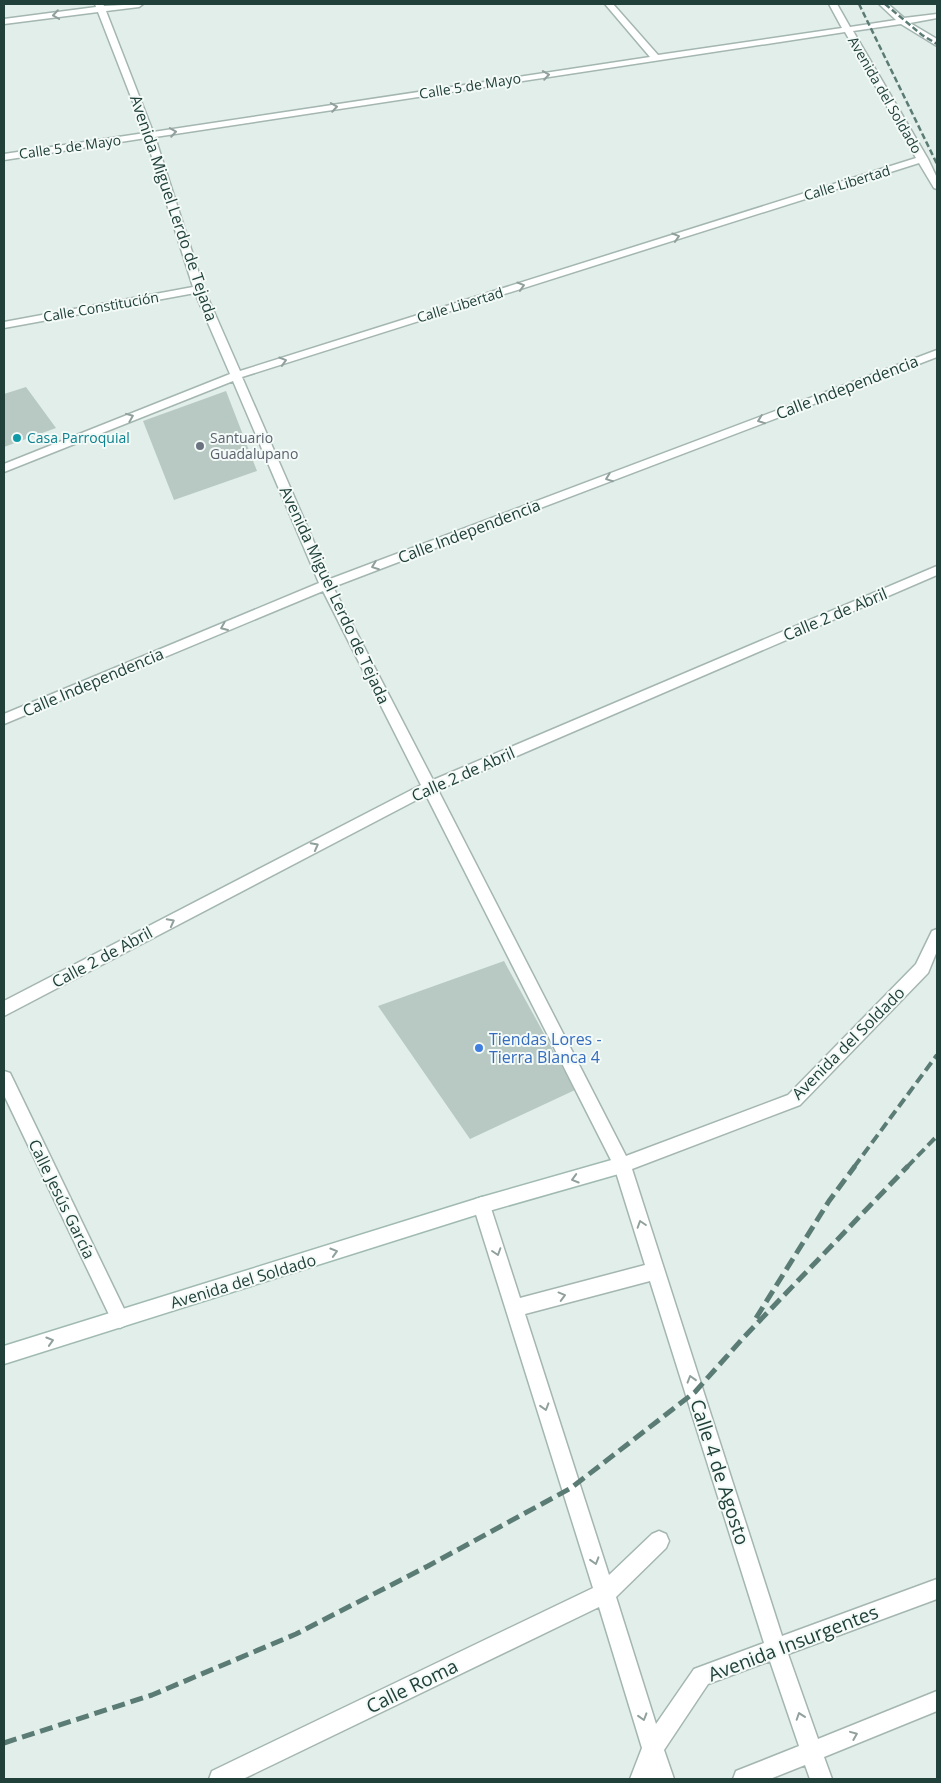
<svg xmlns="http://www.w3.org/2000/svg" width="941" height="1783" font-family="'Open Sans',sans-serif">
<rect width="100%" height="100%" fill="#e2eee9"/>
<path fill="#b7c9c2" d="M26,387L56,428L4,447V394Z
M226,391L257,471L174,500L143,421Z
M504,961L575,1090L470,1139L378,1006Z"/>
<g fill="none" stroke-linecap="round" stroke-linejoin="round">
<defs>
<path id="street" d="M95,4H103L104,6L143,4L139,7L106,11L153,132L650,57L605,4H613L658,55L842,28L829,4H837L850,27L896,20L879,4H888L904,18L937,14V18L910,23L937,39V46L901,24L853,31L928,159L937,178V189L934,188L919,163L242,377L330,579L937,350V357L333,587L433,780L937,566V575L438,790L626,1156L788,1095L916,964L932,931L937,929V951L928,973L800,1105L632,1169L782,1636L937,1579V1599L788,1654L818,1739L937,1691V1711L824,1757L832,1779H810L805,1765L770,1779H733L736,1771L799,1746L770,1661L708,1684L664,1750L674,1779H630L642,1748L599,1607L243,1779H209L212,1771L593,1588L473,1205L476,1199L482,1197L488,1199L520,1298L645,1265L614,1166L426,795L4,1016V1001L421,785L323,591L4,724V714L319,583L233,381L4,472V464L230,374L195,293L4,328V322L193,287L146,138L4,160V154L145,133L98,12L4,24V19L96,7ZM845,32L916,158L240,371L204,289L155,137ZM650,1281L764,1643L694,1669L656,1724L616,1597L666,1548L669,1541L666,1534L659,1531L652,1534L609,1575L525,1314Z
M4,1071L10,1073L126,1313L129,1319L126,1325L120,1328L114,1325L4,1095Z"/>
<path id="secondary" d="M622,1157L628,1160L631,1165L628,1170L622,1173L482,1213L4,1364V1346L482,1197Z"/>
</defs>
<use href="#street" stroke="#a4b6b1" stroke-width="3"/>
<use href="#secondary" stroke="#a0bab2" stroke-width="3"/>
<use href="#street" fill="#fff" fill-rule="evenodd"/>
<use href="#secondary" fill="#fff" fill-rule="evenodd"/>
<path stroke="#5b7c75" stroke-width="2.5" stroke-dasharray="6 3" stroke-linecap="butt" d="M859,4L937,164
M885,4L922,35L937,44"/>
<path stroke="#5b7c75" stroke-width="4" stroke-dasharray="10 5" stroke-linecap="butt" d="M854,1167L937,1055
M907,1167L937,1136"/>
<path stroke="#5b7c75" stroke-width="5" stroke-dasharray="13 6" stroke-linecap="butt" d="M756,1318L829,1201L855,1166
M4,1743L152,1695L296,1634L428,1566L571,1488L695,1392L744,1337L908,1166"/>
</g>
<defs><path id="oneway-chevron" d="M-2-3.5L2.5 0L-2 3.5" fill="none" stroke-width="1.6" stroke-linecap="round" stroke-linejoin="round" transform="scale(1.25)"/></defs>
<g stroke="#90a09c">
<use href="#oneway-chevron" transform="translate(56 15) rotate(172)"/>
<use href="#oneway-chevron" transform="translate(546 75) rotate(-9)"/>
<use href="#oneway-chevron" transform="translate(334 107) rotate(-9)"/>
<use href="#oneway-chevron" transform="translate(173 132) rotate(-9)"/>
<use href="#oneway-chevron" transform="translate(676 237) rotate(-17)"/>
<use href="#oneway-chevron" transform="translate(521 286) rotate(-17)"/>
<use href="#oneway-chevron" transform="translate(283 361) rotate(-17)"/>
<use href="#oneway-chevron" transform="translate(130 417) rotate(-22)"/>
<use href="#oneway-chevron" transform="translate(761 420) rotate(159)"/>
<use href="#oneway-chevron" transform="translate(609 478) rotate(159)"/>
<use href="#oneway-chevron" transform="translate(375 566) rotate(159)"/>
<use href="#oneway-chevron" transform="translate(224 627) rotate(157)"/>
<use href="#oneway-chevron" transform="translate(315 846) rotate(-28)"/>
<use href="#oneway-chevron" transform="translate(171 922) rotate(-28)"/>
<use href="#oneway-chevron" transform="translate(575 1179) rotate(164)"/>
<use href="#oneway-chevron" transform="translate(641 1224) rotate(-108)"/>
<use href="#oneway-chevron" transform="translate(334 1252) rotate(-17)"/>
<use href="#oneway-chevron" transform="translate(497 1252) rotate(72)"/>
<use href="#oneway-chevron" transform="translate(562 1296) rotate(-15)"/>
<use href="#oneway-chevron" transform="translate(50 1341) rotate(-17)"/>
<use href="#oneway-chevron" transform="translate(691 1379) rotate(-107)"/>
<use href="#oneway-chevron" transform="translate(545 1407) rotate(73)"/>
<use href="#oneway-chevron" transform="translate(595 1561) rotate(73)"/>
<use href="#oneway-chevron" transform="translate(800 1716) rotate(-109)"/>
<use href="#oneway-chevron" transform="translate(643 1717) rotate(73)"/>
<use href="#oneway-chevron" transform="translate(854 1735) rotate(-22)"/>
</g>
<circle fill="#0f9aa8" stroke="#f3faf7" stroke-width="2" cx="17" cy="438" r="5"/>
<circle fill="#6b7280" stroke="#f3faf7" stroke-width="2" cx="200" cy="446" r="5"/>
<circle fill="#3f7fe0" stroke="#f3faf7" stroke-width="2" cx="479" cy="1048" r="5"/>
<g text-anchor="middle" stroke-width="4" stroke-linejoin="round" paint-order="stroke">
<g font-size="14" fill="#21403a" stroke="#f3faf7">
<text transform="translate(470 86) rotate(-9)" y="5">Calle 5 de Mayo</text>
<text transform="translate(885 95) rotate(60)" y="5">Avenida del Soldado</text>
<text transform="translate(70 147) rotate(-8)" y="5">Calle 5 de Mayo</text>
<text transform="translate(847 183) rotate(-17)" y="5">Calle Libertad</text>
<text transform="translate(460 305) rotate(-17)" y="5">Calle Libertad</text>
<text transform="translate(101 307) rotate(-10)" y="5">Calle Constitución</text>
</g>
<g font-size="14" fill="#0d838f" stroke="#f3faf7" text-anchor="start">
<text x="27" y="443">Casa Parroquial</text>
</g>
<g font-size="14" fill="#5b616d" stroke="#f3faf7" text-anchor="start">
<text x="210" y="443">Santuario<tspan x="210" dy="16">Guadalupano</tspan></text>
</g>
<g font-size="16" fill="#21403a" stroke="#f3faf7">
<text transform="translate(174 208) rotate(71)" y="6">Avenida Miguel Lerdo de Tejada</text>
<text transform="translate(847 387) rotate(-21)" y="6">Calle Independencia</text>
<text transform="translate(469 531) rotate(-21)" y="6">Calle Independencia</text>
<text transform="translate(335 595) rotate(65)" y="6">Avenida Miguel Lerdo de Tejada</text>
<text transform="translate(835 614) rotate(-23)" y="6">Calle 2 de Abril</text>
<text transform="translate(93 682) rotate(-23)" y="6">Calle Independencia</text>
<text transform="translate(463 774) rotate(-24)" y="6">Calle 2 de Abril</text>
<text transform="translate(102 957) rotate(-28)" y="6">Calle 2 de Abril</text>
<text transform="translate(848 1043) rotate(-45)" y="6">Avenida del Soldado</text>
<text transform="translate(62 1199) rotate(64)" y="6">Calle Jesús García</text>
<text transform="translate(243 1281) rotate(-17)" y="6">Avenida del Soldado</text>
</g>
<g font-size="16" fill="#366cbe" stroke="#f3faf7" text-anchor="start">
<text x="489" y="1045">Tiendas Lores -<tspan x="489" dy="18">Tierra Blanca 4</tspan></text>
</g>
<g font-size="19" fill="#21403a" stroke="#f3faf7">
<text transform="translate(720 1472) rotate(72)" y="7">Calle 4 de Agosto</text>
<text transform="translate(793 1643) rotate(-21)" y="7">Avenida Insurgentes</text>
<text transform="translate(412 1686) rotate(-26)" y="7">Calle Roma</text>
</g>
</g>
<rect width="941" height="1783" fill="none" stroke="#21403a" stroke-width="10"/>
</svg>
